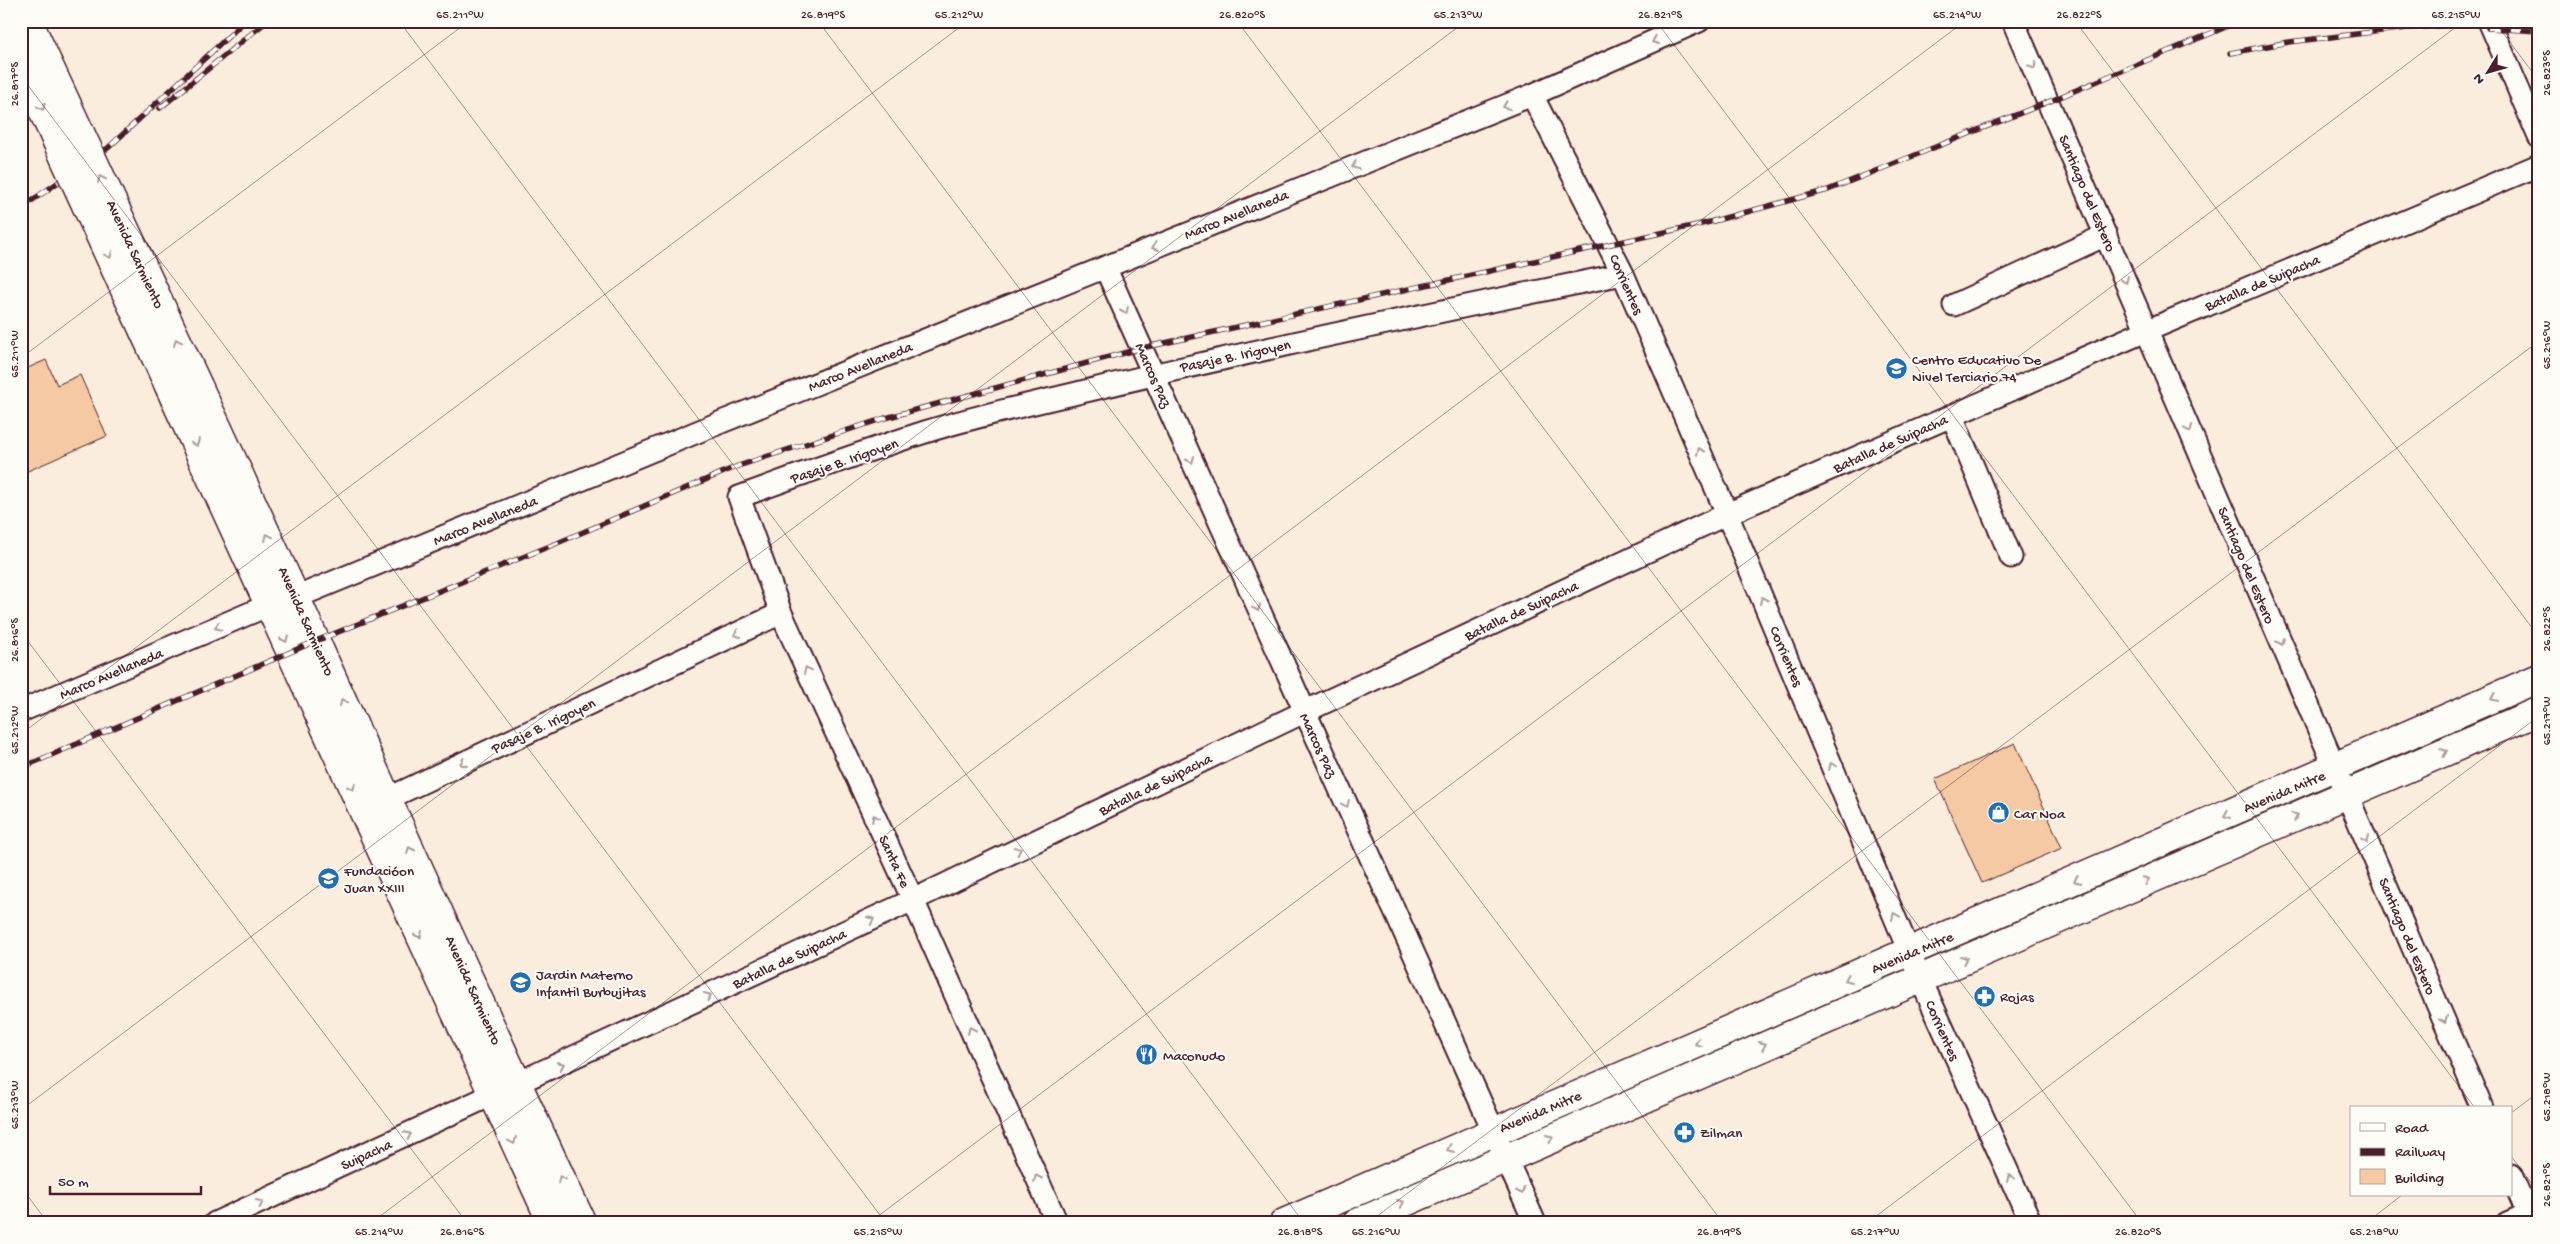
<svg xmlns="http://www.w3.org/2000/svg" width="2560" height="1244" font-family="'Gochi Hand',sans-serif">
<rect width="100%" height="100%" fill="#faedde"/>
<filter id="ink" filterUnits="userSpaceOnUse"><feTurbulence type="fractalNoise" baseFrequency=".02" numOctaves="2"/><feDisplacementMap in="SourceGraphic" scale="10" xChannelSelector="R" yChannelSelector="G"/><feConvolveMatrix kernelMatrix="1 2 1 2 8 2 1 2 1" color-interpolation-filters="sRGB"/></filter>
<g filter="url(#ink)">
<path fill="#f4c9a3" stroke="#4a1f2b" d="M46,360L57,385L80,375L107,436L21,474V371Z
M2015,743L2062,848L1982,883L1935,779Z"/>
<g fill="none" stroke-linecap="round" stroke-linejoin="round">
<defs>
<path id="minor" d="M2013,21L2482,1108
M2489,21L2539,137
M1532,95L1623,274L1727,514L1920,978L2031,1223
M1105,267L1535,1223
M1954,305L2106,235
M1952,416L2011,557
M21,711L269,605L297,597L719,423L1532,95L1699,21
M387,799L781,613
M2511,1175L2532,1223
M215,1223L913,900L1304,712L1727,514L2146,331L2539,165
M1057,1223L913,900L781,613L739,497C801,474 863,452 925,432C979,415 1035,403 1090,390C1267,347 1445,310 1623,274
M2507,1223L2539,1209"/>
<path id="major" d="M198,386C328,664 451,945 582,1223
M175,399L552,1223
M1284,1223C1701,1038 2122,863 2539,678
M1357,1223L2539,711"/>
</defs>
<use href="#minor" stroke="#4a1f2b" stroke-width="25"/>
<use href="#major" stroke="#4a1f2b" stroke-width="31"/>
<use href="#minor" stroke="#fdfcf7" stroke-width="21"/>
<use href="#major" stroke="#fdfcf7" stroke-width="28"/>
<defs>
<path id="rail" d="M2488,28L2539,31
M2230,53L2289,42L2407,28L2502,21
M160,108L267,21
M21,208L108,148L245,21
M21,768L316,641L555,544L738,466L882,419L1142,348L1706,223L1828,190L2048,102L2240,21"/>
</defs>
<use href="#rail" stroke="#4a1f2b" stroke-width="5.5"/>
<use href="#rail" stroke="#fdfcf7" stroke-width="4" stroke-dasharray="11" stroke-linecap="butt"/>
<defs>
<path id="major-bridge" d="M28,21L198,386
M21,63L175,399"/>
</defs>
<use href="#major-bridge" stroke="#4a1f2b" stroke-width="31" stroke-linecap="butt"/>
<use href="#major-bridge" stroke="#fdfcf7" stroke-width="28"/>
</g>
<defs><path id="oneway-chevron" d="M-2-3.5L2.5 0L-2 3.5" fill="none" stroke-width="1.6" stroke-linecap="round" stroke-linejoin="round" transform="scale(1.25)"/></defs>
<g stroke="#ac999b">
<use href="#oneway-chevron" transform="translate(1655 41) rotate(156)"/>
<use href="#oneway-chevron" transform="translate(2033 66) rotate(67)"/>
<use href="#oneway-chevron" transform="translate(1506 106) rotate(158)"/>
<use href="#oneway-chevron" transform="translate(42 107) rotate(65)"/>
<use href="#oneway-chevron" transform="translate(1355 166) rotate(158)"/>
<use href="#oneway-chevron" transform="translate(101 179) rotate(-115)"/>
<use href="#oneway-chevron" transform="translate(1155 247) rotate(158)"/>
<use href="#oneway-chevron" transform="translate(109 255) rotate(65)"/>
<use href="#oneway-chevron" transform="translate(2125 280) rotate(67)"/>
<use href="#oneway-chevron" transform="translate(1125 311) rotate(66)"/>
<use href="#oneway-chevron" transform="translate(177 342) rotate(-115)"/>
<use href="#oneway-chevron" transform="translate(2189 429) rotate(67)"/>
<use href="#oneway-chevron" transform="translate(196 443) rotate(65)"/>
<use href="#oneway-chevron" transform="translate(1700 451) rotate(-113)"/>
<use href="#oneway-chevron" transform="translate(1191 460) rotate(66)"/>
<use href="#oneway-chevron" transform="translate(268 537) rotate(-115)"/>
<use href="#oneway-chevron" transform="translate(1763 600) rotate(-113)"/>
<use href="#oneway-chevron" transform="translate(1257 608) rotate(66)"/>
<use href="#oneway-chevron" transform="translate(218 627) rotate(157)"/>
<use href="#oneway-chevron" transform="translate(737 634) rotate(155)"/>
<use href="#oneway-chevron" transform="translate(285 639) rotate(66)"/>
<use href="#oneway-chevron" transform="translate(2281 642) rotate(67)"/>
<use href="#oneway-chevron" transform="translate(807 670) rotate(-115)"/>
<use href="#oneway-chevron" transform="translate(2494 698) rotate(156)"/>
<use href="#oneway-chevron" transform="translate(343 702) rotate(-114)"/>
<use href="#oneway-chevron" transform="translate(2444 752) rotate(-23)"/>
<use href="#oneway-chevron" transform="translate(463 763) rotate(155)"/>
<use href="#oneway-chevron" transform="translate(1832 766) rotate(-113)"/>
<use href="#oneway-chevron" transform="translate(352 787) rotate(66)"/>
<use href="#oneway-chevron" transform="translate(1346 804) rotate(65)"/>
<use href="#oneway-chevron" transform="translate(2227 815) rotate(157)"/>
<use href="#oneway-chevron" transform="translate(2295 816) rotate(-23)"/>
<use href="#oneway-chevron" transform="translate(875 818) rotate(-115)"/>
<use href="#oneway-chevron" transform="translate(2366 839) rotate(67)"/>
<use href="#oneway-chevron" transform="translate(410 850) rotate(-114)"/>
<use href="#oneway-chevron" transform="translate(1018 850) rotate(-26)"/>
<use href="#oneway-chevron" transform="translate(2077 880) rotate(157)"/>
<use href="#oneway-chevron" transform="translate(2146 880) rotate(-23)"/>
<use href="#oneway-chevron" transform="translate(1895 916) rotate(-113)"/>
<use href="#oneway-chevron" transform="translate(871 920) rotate(-25)"/>
<use href="#oneway-chevron" transform="translate(419 935) rotate(66)"/>
<use href="#oneway-chevron" transform="translate(1964 959) rotate(-23)"/>
<use href="#oneway-chevron" transform="translate(1848 979) rotate(157)"/>
<use href="#oneway-chevron" transform="translate(708 996) rotate(-25)"/>
<use href="#oneway-chevron" transform="translate(2444 1020) rotate(67)"/>
<use href="#oneway-chevron" transform="translate(971 1030) rotate(-114)"/>
<use href="#oneway-chevron" transform="translate(1698 1043) rotate(157)"/>
<use href="#oneway-chevron" transform="translate(1763 1045) rotate(-23)"/>
<use href="#oneway-chevron" transform="translate(561 1065) rotate(-25)"/>
<use href="#oneway-chevron" transform="translate(408 1135) rotate(-25)"/>
<use href="#oneway-chevron" transform="translate(1550 1138) rotate(-23)"/>
<use href="#oneway-chevron" transform="translate(513 1141) rotate(65)"/>
<use href="#oneway-chevron" transform="translate(1450 1149) rotate(156)"/>
<use href="#oneway-chevron" transform="translate(1037 1178) rotate(-114)"/>
<use href="#oneway-chevron" transform="translate(2010 1178) rotate(-114)"/>
<use href="#oneway-chevron" transform="translate(561 1179) rotate(-115)"/>
<use href="#oneway-chevron" transform="translate(1521 1191) rotate(66)"/>
<use href="#oneway-chevron" transform="translate(260 1203) rotate(-25)"/>
<use href="#oneway-chevron" transform="translate(1401 1203) rotate(-24)"/>
</g>
</g>
<path fill="none" stroke="#4a1f2b" stroke-width="1" stroke-opacity="0.45" d="M399,21L1304,1223M818,21L1723,1223M1237,21L2142,1223M1656,21L2475,1108M2075,21L2539,637M2494,21L2539,81M21,76L886,1223M21,358L469,21M21,632L467,1223M21,734L968,21M21,1110L1466,21M2511,1113L2539,1092M2511,1156L2539,1193M21,1187L48,1223M371,1223L1965,21M869,1223L2464,21M1368,1223L2539,341M1867,1223L2539,716M2366,1223L2402,1195"/>
<defs>
<symbol id="university-disc" viewBox="-11 -11 22 22"><circle r="9.5" fill="#1f6fb2" stroke="#fdfcf7"/><path d="M0-5L7-2L0 1L-7-2ZM-4 1L0 2.5L4 1V4Q0 6-4 4Z" fill="#fff"/></symbol>
<symbol id="shop-disc" viewBox="-11 -11 22 22"><circle r="9.5" fill="#1f6fb2" stroke="#fdfcf7"/><path d="M-5-2.5h2.3a2.7 3.5 0 0 1 5.4 0H5L5.5 6h-11ZM-1.5-2.5h3a1.5 2.3 0 0 0-3 0Z" fill="#fff"/></symbol>
<symbol id="school-disc" viewBox="-11 -11 22 22"><circle r="9.5" fill="#1f6fb2" stroke="#fdfcf7"/><path d="M0-5L7-2L0 1L-7-2ZM-4 1L0 2.5L4 1V4Q0 6-4 4Z" fill="#fff"/></symbol>
<symbol id="pharmacy-disc" viewBox="-11 -11 22 22"><circle r="9.5" fill="#1f6fb2" stroke="#fdfcf7"/><path d="M-2-6h4v4h4v4h-4v4h-4v-4h-4v-4h4Z" fill="#fff"/></symbol>
<symbol id="restaurant-disc" viewBox="-11 -11 22 22"><circle r="9.5" fill="#1f6fb2" stroke="#fdfcf7"/><path d="M-5-6h1v4h1v-4h1v4h1v-4h1v5L-1.5 .5V6h-2V.5L-5-1ZM5-6V6H3V1.5H1.5Q1.5-4 5-6Z" fill="#fff"/></symbol>
</defs>
<g fill-rule="evenodd">
<use href="#university-disc" x="1884" y="356" width="25" height="25"/>
<use href="#shop-disc" x="1986" y="800" width="25" height="25"/>
<use href="#university-disc" x="316" y="866" width="25" height="25"/>
<use href="#school-disc" x="508" y="970" width="25" height="25"/>
<use href="#pharmacy-disc" x="1972" y="984" width="25" height="25"/>
<use href="#restaurant-disc" x="1134" y="1042" width="25" height="25"/>
<use href="#pharmacy-disc" x="1672" y="1120" width="25" height="25"/>
</g>
<g text-anchor="middle" stroke-width="4" stroke-linejoin="round" paint-order="stroke">
<g font-size="15" fill="#4a1f2b" stroke="#fdfcf7">
<text transform="translate(2088 193) rotate(67)" y="5">Santiago del Estero</text>
<text transform="translate(1236 214) rotate(-22)" y="5">Marco Avellaneda</text>
<text transform="translate(136 254) rotate(65)" y="5">Avenida Sarmiento</text>
<text transform="translate(2262 282) rotate(-23)" y="5">Batalla de Suipacha</text>
<text transform="translate(1627 284) rotate(66)" y="5">Corrientes</text>
<text transform="translate(1235 355) rotate(-12)" y="5">Pasaje B. Irigoyen</text>
<text transform="translate(860 366) rotate(-22)" y="5">Marco Avellaneda</text>
<text transform="translate(1154 375) rotate(66)" y="5">Marcos Paz</text>
<text transform="translate(1890 443) rotate(-24)" y="5">Batalla de Suipacha</text>
<text transform="translate(844 460) rotate(-19)" y="5">Pasaje B. Irigoyen</text>
<text transform="translate(485 520) rotate(-22)" y="5">Marco Avellaneda</text>
<text transform="translate(2247 565) rotate(67)" y="5">Santiago del Estero</text>
<text transform="translate(1521 610) rotate(-25)" y="5">Batalla de Suipacha</text>
<text transform="translate(307 621) rotate(66)" y="5">Avenida Sarmiento</text>
<text transform="translate(1787 656) rotate(67)" y="5">Corrientes</text>
<text transform="translate(111 673) rotate(-23)" y="5">Marco Avellaneda</text>
<text transform="translate(543 725) rotate(-25)" y="5">Pasaje B. Irigoyen</text>
<text transform="translate(1319 745) rotate(65)" y="5">Marcos Paz</text>
<text transform="translate(1155 784) rotate(-26)" y="5">Batalla de Suipacha</text>
<text transform="translate(2284 791) rotate(-23)" y="5">Avenida Mitre</text>
<text transform="translate(895 861) rotate(65)" y="5">Santa Fe</text>
<text transform="translate(2408 936) rotate(67)" y="5">Santiago del Estero</text>
<text transform="translate(1912 952) rotate(-23)" y="5">Avenida Mitre</text>
<text transform="translate(789 958) rotate(-25)" y="5">Batalla de Suipacha</text>
<text transform="translate(474 990) rotate(66)" y="5">Avenida Sarmiento</text>
<text transform="translate(1943 1030) rotate(66)" y="5">Corrientes</text>
<text transform="translate(1540 1111) rotate(-23)" y="5">Avenida Mitre</text>
<text transform="translate(366 1154) rotate(-25)" y="5">Suipacha</text>
</g>
<g font-size="15" fill="#4a1f2b" stroke="#fdfcf7" text-anchor="start">
<text x="1912" y="364">Centro Educativo De<tspan x="1912" dy="17">Nivel Terciario 74</tspan></text>
<text x="2014" y="818">Car Noa</text>
<text x="344" y="875">Fundacióon<tspan x="344" dy="17">Juan XXIII</tspan></text>
<text x="536" y="979">Jardin Materno<tspan x="536" dy="17">Infantil Burbujitas</tspan></text>
<text x="2000" y="1001">Rojas</text>
<text x="1163" y="1060">Maconudo</text>
<text x="1700" y="1137">Zilman</text>
</g>
</g>
<rect width="2560" height="1244" fill="none" stroke="#fdfcf7" stroke-width="55"/>
<rect x="2350" y="1106" width="162" height="90" fill="#fdfcf7" stroke="#b5a4a5"/>
<rect x="2360" y="1123" width="25" height="8" fill="#fdfcf7" stroke="#b5a4a5"/>
<text x="2395" y="1132" font-size="15" fill="#4a1f2b">Road</text>
<rect x="2360" y="1148" width="25" height="8" fill="#4a1f2b" stroke="#b5a4a5"/>
<text x="2395" y="1156" font-size="15" fill="#4a1f2b">Railway</text>
<rect x="2360" y="1169" width="25" height="15" fill="#f4c9a3" stroke="#b5a4a5"/>
<text x="2395" y="1182" font-size="15" fill="#4a1f2b">Building</text>
<g transform="translate(2488 72) rotate(233)" stroke="#fdfcf7" stroke-width="4" paint-order="stroke">
<path d="M0-4L9 19L0 12L-9 19Z" fill="#4a1f2b"/>
<text y="-8" font-size="14" font-weight="bold" text-anchor="middle" fill="#4a1f2b">N</text>
</g>
<path d="M50 1186v8h151v-8" fill="none" stroke="#4a1f2b" stroke-width="2.5"/>
<text x="58" y="1186" font-size="15" fill="#4a1f2b" stroke="#fdfcf7" stroke-width="4" paint-order="stroke">50 m</text>
<rect x="28" y="28" width="2504" height="1188" fill="none" stroke="#4a1f2b" stroke-width="2"/>
<g font-size="12" text-anchor="middle" fill="#4a1f2b">
<text x="460" y="18">65.211°W</text>
<text x="823" y="18">26.819°S</text>
<text x="959" y="18">65.212°W</text>
<text x="1242" y="18">26.820°S</text>
<text x="1458" y="18">65.213°W</text>
<text x="1660" y="18">26.821°S</text>
<text x="1957" y="18">65.214°W</text>
<text x="2079" y="18">26.822°S</text>
<text x="2456" y="18">65.215°W</text>
<text transform="translate(2546 73) rotate(-90)" y="4">26.823°S</text>
<text transform="translate(14 84) rotate(-90)" y="4">26.817°S</text>
<text transform="translate(2546 345) rotate(-90)" y="4">65.216°W</text>
<text transform="translate(14 354) rotate(-90)" y="4">65.211°W</text>
<text transform="translate(2546 629) rotate(-90)" y="4">26.822°S</text>
<text transform="translate(14 640) rotate(-90)" y="4">26.816°S</text>
<text transform="translate(2546 721) rotate(-90)" y="4">65.217°W</text>
<text transform="translate(14 730) rotate(-90)" y="4">65.212°W</text>
<text transform="translate(2546 1097) rotate(-90)" y="4">65.218°W</text>
<text transform="translate(14 1105) rotate(-90)" y="4">65.213°W</text>
<text transform="translate(2546 1185) rotate(-90)" y="4">26.821°S</text>
<text x="379" y="1235">65.214°W</text>
<text x="462" y="1235">26.816°S</text>
<text x="878" y="1235">65.215°W</text>
<text x="1300" y="1235">26.818°S</text>
<text x="1376" y="1235">65.216°W</text>
<text x="1719" y="1235">26.819°S</text>
<text x="1875" y="1235">65.217°W</text>
<text x="2138" y="1235">26.820°S</text>
<text x="2374" y="1235">65.218°W</text>
</g>
</svg>
